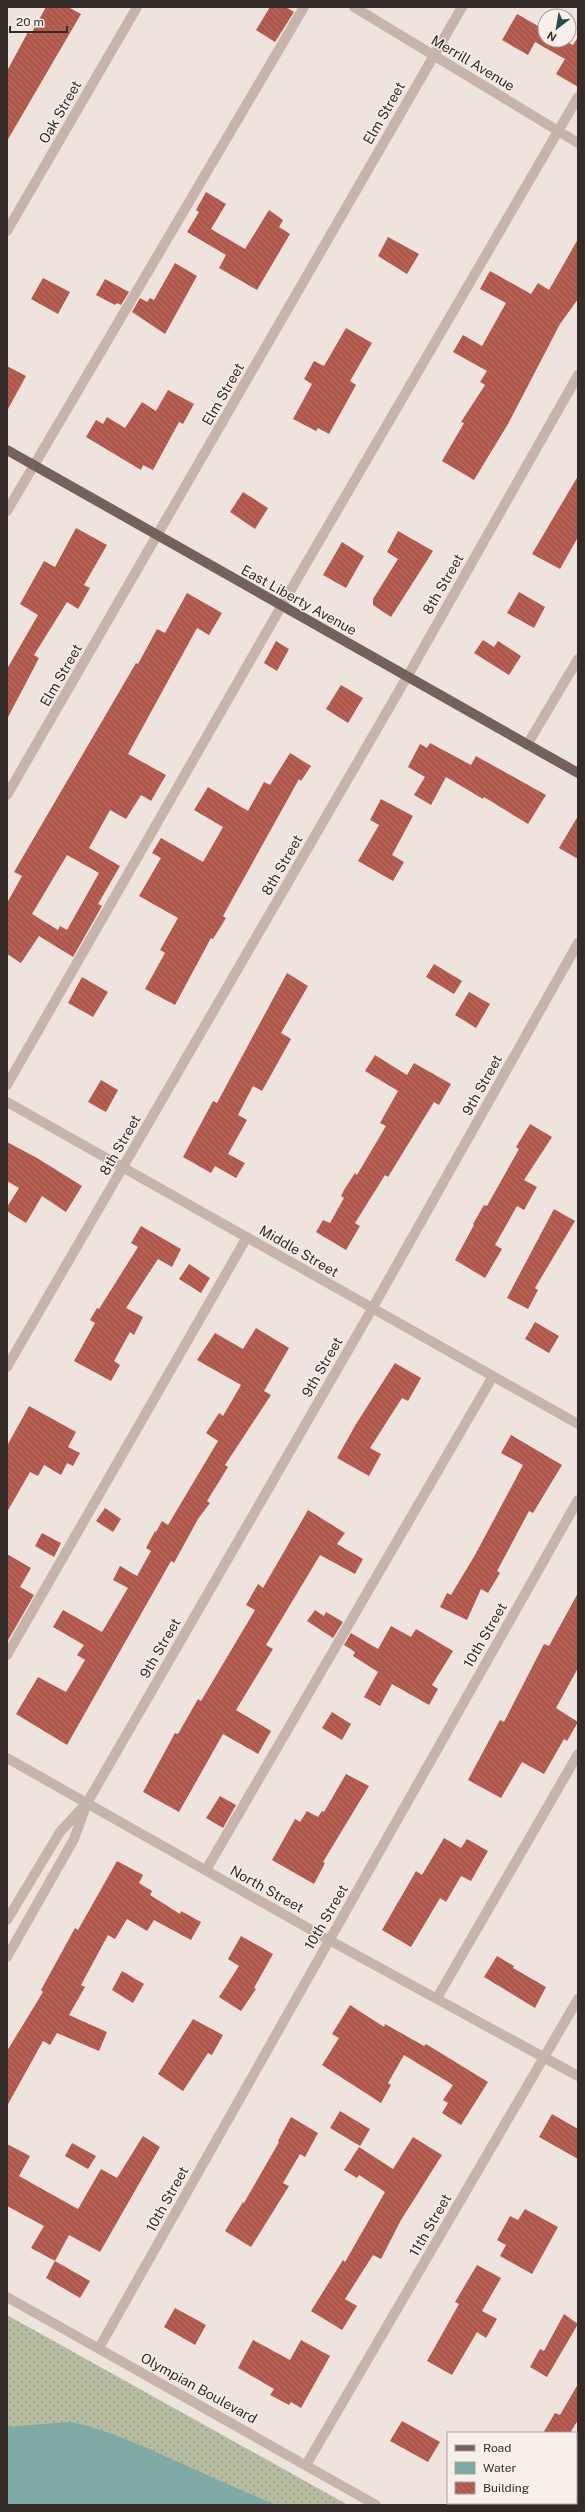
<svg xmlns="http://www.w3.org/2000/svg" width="585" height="2512" font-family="'Public Sans',sans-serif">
<defs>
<pattern id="grass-dots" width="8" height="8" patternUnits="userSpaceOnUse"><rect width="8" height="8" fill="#b6bc9f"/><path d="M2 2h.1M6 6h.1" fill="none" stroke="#959982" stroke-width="1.8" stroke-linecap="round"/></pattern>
<pattern id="building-back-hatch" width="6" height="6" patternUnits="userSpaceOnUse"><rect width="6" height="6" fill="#b75e53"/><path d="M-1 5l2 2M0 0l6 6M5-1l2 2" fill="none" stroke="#964e45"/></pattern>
</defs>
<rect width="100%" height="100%" fill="#efe4dd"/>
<path fill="url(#grass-dots)" d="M7,2315L348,2505H7Z"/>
<path fill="#7fa9a5" d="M69,2422C95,2426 117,2436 142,2446C187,2465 231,2487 277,2505H7V2427Z"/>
<path fill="url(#building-back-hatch)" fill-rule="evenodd" d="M46,7H68L81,14L7,141V71L28,32L31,34Z
M270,7H286L294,12L275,42L256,30Z
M517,14L545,30V40H563L573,45L578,37V87L556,74L565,59L535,42L528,55L502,40Z
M206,192L226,204L211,229L245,249L269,210L283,220L279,227L290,234L257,290L219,268L226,255L187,232L199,212L196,210Z
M388,237L419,254L407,274L378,256Z
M578,239V299L560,324L508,424L474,480L442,461L464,423L461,422L485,385L480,382L487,371L453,352L463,335L482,346L506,303L480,289L490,271L531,294L538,283L549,290Z
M175,263L197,276L165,334L132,312L140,298L147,302L150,298L154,300Z
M43,278L70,292L58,314L31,299Z
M105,279L129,292L121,305L117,303L115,305L96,295Z
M346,328L372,343L350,381L356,385L329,434L318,428L316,431L293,419L312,384L304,379L314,361L324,366Z
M7,366L26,376L7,411Z
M168,390L194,404L183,424L179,422L153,470L143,465L141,470L86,437L96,420L103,424L107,417L125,428L142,402L156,411Z
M578,476V537L560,569L532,554Z
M243,492L268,508L255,529L230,512Z
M76,528L107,545L84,585L90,588L78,609L67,602L34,655L39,658L7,719V669L38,615L20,604L44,561L55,567Z
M398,531L433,551L391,617L373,605V599L398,559L387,552Z
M342,542L364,556L346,588L323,575Z
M519,592L545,607L534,628L507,613Z
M187,593L222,613L209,635L197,628L128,754L166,775L151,801L141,795L126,819L110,810L89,848L120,866L98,904L102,906L73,957L39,936L21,963L7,954V903L22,876L14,872L136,663L138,664L157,629L165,633ZM67,855L99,873L67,930L60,926L58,930L32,914Z
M483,640L494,647L498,641L521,656L509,675L474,653Z
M276,641L289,649L277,671L264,663Z
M341,685L363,698L348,723L326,709Z
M430,743L471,765L476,756L546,795L528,824L484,797L483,799L446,777L431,805L414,795L425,777L408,767L420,744L427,748Z
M290,753L311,766L301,781L299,779L223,916L226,918L213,939L211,938L175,1005L145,989L165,953L160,950L178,918L139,896L161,858L152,853L161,838L203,862L223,827L194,810L208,787L248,811L264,782L270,785Z
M381,799L413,816L392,855L404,862L393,881L358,861L379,825L370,820Z
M578,816V859L559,848Z
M434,964L462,981L454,994L426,977Z
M287,973L308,986L281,1033L291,1039L262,1091L253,1086L238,1115L247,1120L228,1154L245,1163L236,1178L215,1166L211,1173L183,1157L213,1101L217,1103Z
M82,977L108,992L93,1017L68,1003Z
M469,992L490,1004L476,1028L455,1015Z
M375,1055L407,1075L414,1063L451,1084L439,1105L434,1102L388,1177L385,1175L355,1223L360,1226L346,1250L316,1232L323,1220L330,1223L344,1198L341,1196L344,1190L355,1173L357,1175L386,1126L380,1123L398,1091L365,1071Z
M101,1080L118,1090L106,1112L88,1102Z
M530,1124L552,1137L524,1180L537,1187L524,1210L517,1206L495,1245L502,1249L485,1278L455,1260L474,1225L473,1224L484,1205L487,1206L519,1149L516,1147Z
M7,1142L37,1158L82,1186L66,1212L42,1196L26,1223L7,1211V1207L19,1188L7,1181Z
M554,1209L575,1221L535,1288L538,1290L528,1309L507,1298Z
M141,1226L181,1249L172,1267L158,1259L126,1308L143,1317L134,1335L130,1332L114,1361L120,1365L111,1381L74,1361L95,1323L90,1320L97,1308L99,1309L138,1247L131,1243Z
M189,1264L210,1278L201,1293L179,1279Z
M535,1322L559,1336L549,1353L525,1339Z
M256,1328L289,1348L264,1391L271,1395L225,1465L228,1467L207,1501L210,1503L198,1519L174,1563L171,1561L67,1745L16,1714L38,1677L66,1692L85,1660L77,1655L84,1645L53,1627L63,1610L102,1632L128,1588L113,1580L120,1566L137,1576L151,1551L146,1548L155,1531L156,1532L162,1521L168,1525L218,1441L206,1433L219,1413L223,1416L241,1385L197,1360L215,1333L243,1349Z
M395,1363L421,1378L408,1401L402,1398L370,1448L381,1454L369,1476L337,1458L356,1424Z
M29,1406L76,1432L68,1447L80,1453L73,1466L67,1463L61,1475L44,1465L38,1476L30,1472L7,1512V1446Z
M511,1435L562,1465L533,1513L529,1511L497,1571L500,1573L488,1593L481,1589L467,1620L440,1607L447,1593L451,1595L475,1555L523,1465L501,1453Z
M105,1508L121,1519L113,1532L96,1521Z
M308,1510L345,1533L337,1544L363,1559L355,1574L320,1555L266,1645L273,1649L236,1710L271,1731L258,1754L223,1734L179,1812L143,1792L175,1733L178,1734L198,1699L201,1701L255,1610L246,1605L258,1584L263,1588Z
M42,1533L61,1543L54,1557L35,1546Z
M7,1554L31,1568L20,1587L34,1595L7,1642Z
M578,1593V1668L556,1708L578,1722L567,1741L564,1739L544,1774L522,1762L501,1798L468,1780L500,1720L504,1722L544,1644L549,1646Z
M315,1610L324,1616L326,1612L343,1622L333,1638L307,1621Z
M391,1626L411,1637L416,1629L453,1651L432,1685L438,1689L429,1705L392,1684L380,1706L364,1697L378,1672L353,1656L355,1652L344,1645L351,1633L378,1649Z
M332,1712L351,1724L342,1740L322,1728Z
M346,1774L369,1786L323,1862L325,1863L314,1884L272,1860L295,1819L300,1822L307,1811L318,1817L322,1811L324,1812Z
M220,1796L236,1805L223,1828L206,1818Z
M444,1838L461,1848L467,1839L488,1851L471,1881L461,1876L446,1902L440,1898L411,1947L382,1930L416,1871L422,1875Z
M117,1861L143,1875L139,1883L152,1891L150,1895L180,1914L181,1911L201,1922L191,1940L154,1920L147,1931L127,1919L115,1939L108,1935L81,1985L85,1987L69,2015L107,2032L99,2051L57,2033L50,2045L43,2041L7,2106V2051L43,1992L41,1990L75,1928L78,1930Z
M241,1936L273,1954L254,1988L256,1989L241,2011L219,1997L239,1966L228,1959Z
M497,1956L514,1966L513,1968L546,1987L535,2008L484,1977Z
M122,1971L144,1984L133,2003L112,1990Z
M350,2005L384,2027L385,2024L424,2046L426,2044L488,2082L461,2125L442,2113L448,2103L443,2100L453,2085L404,2055L388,2083L391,2085L381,2103L322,2065L339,2038L332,2034Z
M193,2019L223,2035L212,2055L208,2053L183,2091L158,2074Z
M340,2111L370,2129L360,2146L330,2128Z
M552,2114L578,2129V2159L539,2137Z
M291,2117L318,2133L305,2157L300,2154L283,2183L289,2186L251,2247L225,2231L243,2202L244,2203L279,2142L278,2141Z
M143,2136L160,2147L100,2252L69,2235L55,2261L31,2248L44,2226L7,2206V2144L30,2156L19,2176L78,2209L101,2169L117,2178Z
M413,2137L442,2155L401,2220L381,2259L373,2255L345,2299L357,2306L342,2330L311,2311L343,2260L345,2262L385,2192L359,2175L357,2178L344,2170L359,2147L393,2169Z
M72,2143L96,2156L88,2169L65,2156Z
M525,2209L558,2227L532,2274L500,2256L506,2245L497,2240L510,2216L518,2220Z
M55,2261L90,2281L80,2298L46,2278Z
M477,2265L501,2278L482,2311L497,2319L486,2338L477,2332L452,2375L427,2361L459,2304L455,2302Z
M175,2308L206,2325L195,2345L164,2327Z
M564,2314L578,2324L547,2377L530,2367L540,2349L544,2351Z
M253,2340L290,2360L301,2340L330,2356L301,2408L291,2402L289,2405L270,2395L274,2389L238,2368Z
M578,2384V2420L570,2433H543L555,2413L560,2415Z
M402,2421L440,2442L428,2462L390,2441Z"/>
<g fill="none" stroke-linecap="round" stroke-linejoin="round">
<path stroke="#c6b3aa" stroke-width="10" d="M354,7L578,143
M7,231L137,7
M7,511L304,7
M527,745L578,659
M7,795L462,7
M7,1085L282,605L578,97
M7,1102L578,1424
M7,1367L407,677L578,375
M7,1655L247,1237
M7,1758L329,1940L578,2076
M206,1870L493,1376
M7,1920L60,1832L83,1807
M7,1957L74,1839L87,1803L372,1309L578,943
M437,1998L578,1754
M7,2297L376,2505
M99,2348L578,1500
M306,2465L578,1999"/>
<path stroke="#74615c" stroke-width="10" d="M7,450L578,773"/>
</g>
<g text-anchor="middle" stroke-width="3" stroke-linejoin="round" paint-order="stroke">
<g font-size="14" fill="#342b29" stroke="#f7efe9">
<text transform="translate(473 63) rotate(31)" y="5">Merrill Avenue</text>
<text transform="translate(60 112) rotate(-60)" y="5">Oak Street</text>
<text transform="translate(384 113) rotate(-60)" y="5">Elm Street</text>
<text transform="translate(223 394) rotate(-60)" y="5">Elm Street</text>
<text transform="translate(443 584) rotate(-60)" y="5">8th Street</text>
<text transform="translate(299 600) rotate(29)" y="5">East Liberty Avenue</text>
<text transform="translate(61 675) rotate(-60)" y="5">Elm Street</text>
<text transform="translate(282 865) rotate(-60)" y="5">8th Street</text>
<text transform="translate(482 1085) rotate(-61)" y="5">9th Street</text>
<text transform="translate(120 1145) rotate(-60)" y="5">8th Street</text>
<text transform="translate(299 1251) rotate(30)" y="5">Middle Street</text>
<text transform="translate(322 1367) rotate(-60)" y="5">9th Street</text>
<text transform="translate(485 1635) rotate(-60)" y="5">10th Street</text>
<text transform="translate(160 1648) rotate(-60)" y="5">9th Street</text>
<text transform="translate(267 1889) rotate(29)" y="5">North Street</text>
<text transform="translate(326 1917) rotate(-60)" y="5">10th Street</text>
<text transform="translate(167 2199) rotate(-61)" y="5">10th Street</text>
<text transform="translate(430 2225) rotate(-60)" y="5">11th Street</text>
<text transform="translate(199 2388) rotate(29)" y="5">Olympian Boulevard</text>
</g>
</g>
<rect width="585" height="2512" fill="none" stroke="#342b29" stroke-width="16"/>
<rect x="447" y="2432" width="130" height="72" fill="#f7efe9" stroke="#a9a19c"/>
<rect x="455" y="2445" width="20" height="6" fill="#74615c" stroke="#a9a19c"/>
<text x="483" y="2452" font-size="12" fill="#342b29">Road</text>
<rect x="455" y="2462" width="20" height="12" fill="#7fa9a5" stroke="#a9a19c"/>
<text x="483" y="2472" font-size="12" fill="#342b29">Water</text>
<rect x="455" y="2482" width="20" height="12" fill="url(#building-back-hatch)" stroke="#a9a19c"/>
<text x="483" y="2492" font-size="12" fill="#342b29">Building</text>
<g transform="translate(557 28) rotate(211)"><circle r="19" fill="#f7efe9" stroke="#a9a19c"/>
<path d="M0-3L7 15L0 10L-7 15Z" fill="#23504e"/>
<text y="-6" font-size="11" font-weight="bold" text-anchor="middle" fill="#342b29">N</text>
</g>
<path d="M10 26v6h57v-6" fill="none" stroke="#342b29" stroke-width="2"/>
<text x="16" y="26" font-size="12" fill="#342b29" stroke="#f7efe9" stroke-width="3" paint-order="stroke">20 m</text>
</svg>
